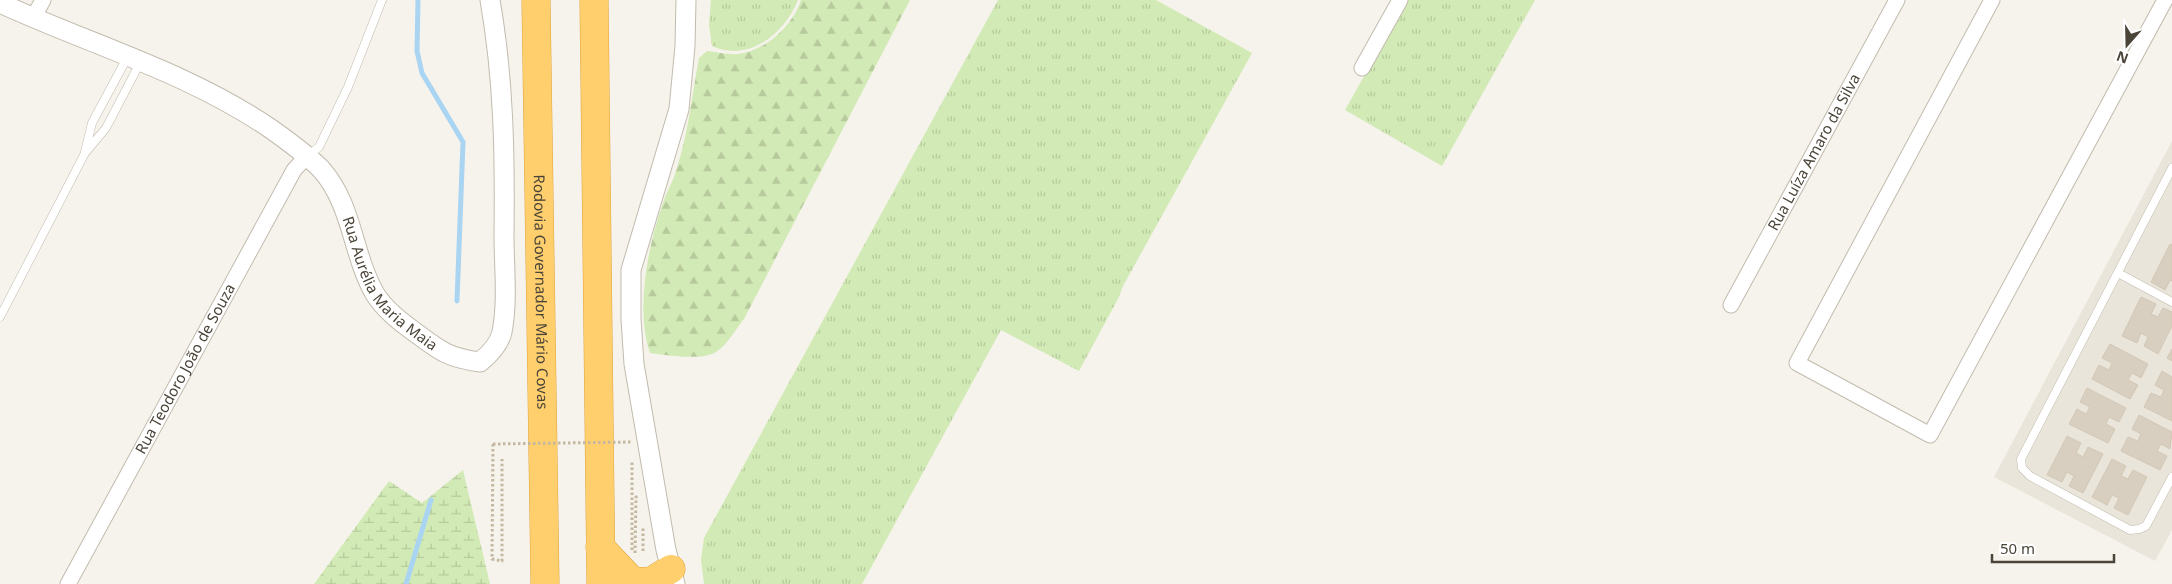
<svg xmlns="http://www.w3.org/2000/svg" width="2172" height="584" font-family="'Noto Sans',sans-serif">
<defs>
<pattern id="grass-tufts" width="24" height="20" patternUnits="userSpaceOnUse" patternTransform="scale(1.25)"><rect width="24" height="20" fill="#d2eab5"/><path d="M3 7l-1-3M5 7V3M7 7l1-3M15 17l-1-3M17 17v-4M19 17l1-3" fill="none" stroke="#b6ca9c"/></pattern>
<pattern id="forest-firs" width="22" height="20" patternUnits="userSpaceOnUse" patternTransform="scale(1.25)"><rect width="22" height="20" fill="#d2eab5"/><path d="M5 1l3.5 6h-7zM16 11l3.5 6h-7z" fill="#b6ca9c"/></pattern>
<pattern id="wetland-marsh" width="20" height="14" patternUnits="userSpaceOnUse" patternTransform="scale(1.25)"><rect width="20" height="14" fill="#d2eab5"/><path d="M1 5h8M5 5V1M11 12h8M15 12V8" fill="none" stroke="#b6ca9c"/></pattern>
</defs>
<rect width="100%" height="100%" fill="#f6f3ec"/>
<path fill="#eae5da" d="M2172,141v389l-17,31 -161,-84z"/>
<path fill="url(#grass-tufts)" d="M711,0h87c-13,33 -49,63 -86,46l-3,-21z
M998,0h158l96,53 -129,233 -4,11 -40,74 -78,-41 -139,254h-158l-3,-24 3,-22z
M1407,0h128l-93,166 -97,-56z"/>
<path fill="url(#forest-firs)" d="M801,0h109l-166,319c-9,11 -19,30 -32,35 -15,6 -46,1 -62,-1 -15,-44 -2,-107 13,-150 3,-11 10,-21 13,-32 12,-36 16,-76 23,-113l8,-7c10,1 22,4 31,3 28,-3 55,-29 63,-54z"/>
<path fill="url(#wetland-marsh)" d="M463,470l27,114h-176l75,-103 33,22z"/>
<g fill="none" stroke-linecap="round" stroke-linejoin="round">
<path stroke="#a9d4f2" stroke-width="5" d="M418,0l-1,51 5,22 41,69 -6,159
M406,584l25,-84"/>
</g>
<path fill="#d8cfc1" stroke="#d3c7b4" d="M2170,244l2,1v36l-2,-1 -5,10 -14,-8z
M2141,297l15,7 -5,10 7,3 5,-9 9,4v14l-14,28 -14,-8 4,-9 -7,-4 -4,10 -15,-7z
M2110,344l38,20 -7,14 -9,-5 -4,7 10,5 -8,14 -38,-20 7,-14 10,5 3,-7 -10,-5z
M2172,349v12l-5,-3z
M2162,371l10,6v44l-28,-14 7,-14 10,4 3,-7 -9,-5z
M2087,388l39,20 -7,14 -10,-5 -3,7 9,5 -7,14 -39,-19 8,-15 9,5 4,-7 -10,-5z
M2139,415l33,17 -2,17 -9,-5 -4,7 10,5 -7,14 -39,-19 7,-14 10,4 3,-7 -9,-5z
M2067,436l14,7 -5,10 7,4 5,-10 15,7 -20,39 -14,-7 5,-10 -7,-4 -5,10 -15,-7z
M2112,459l14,7 -5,10 7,3 5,-9 14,7 -19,38 -14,-7 5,-10 -7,-3 -5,10 -15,-8z"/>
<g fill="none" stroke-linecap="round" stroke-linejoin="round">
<defs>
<path id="service" d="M85,152l7,-29 36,-67
M307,156l12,-9 29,-60 34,-87
M2172,168l-151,291 1,9 8,8 100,54 9,-1 7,-3 26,-49
M2118,273l54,29
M0,317l85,-164 21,-25 35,-67"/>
<g id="minor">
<path d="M1992,0l-195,363 133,72 235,-435"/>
<path d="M33,18l10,-18"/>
<path d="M1362,68l38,-68"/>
<path id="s1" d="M1731,305l166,-305"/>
<path id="s2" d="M68,584l226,-414 13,-14"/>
</g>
<g id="tertiary">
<path id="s3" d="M0,3c91,42 188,69 271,126 17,12 35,25 50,40 32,36 31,85 54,125 10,16 26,28 41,39 24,18 33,25 64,29 10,-8 19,-17 22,-30 6,-31 2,-65 2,-96 1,-80 0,-156 -14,-236"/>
<path d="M675,584l-9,-34 -32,-186 -3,-45v-49l48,-161 6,-63 1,-46"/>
</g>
<g id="motorway">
<path id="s4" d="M536,0l9,584"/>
<path d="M594,0l7,584"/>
<path d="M600,547l35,37"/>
<path d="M630,581l20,1 21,-13"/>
</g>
</defs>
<use href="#service" stroke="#c2bbae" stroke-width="9"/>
<use href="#minor" stroke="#c2bbae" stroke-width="17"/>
<use href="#tertiary" stroke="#c2bbae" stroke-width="21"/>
<use href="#motorway" stroke="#e0a43c" stroke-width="29"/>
<path stroke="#c4b79f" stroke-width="3" stroke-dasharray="2.5 2.5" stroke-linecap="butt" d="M493,444l-1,115 10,2v-102
M632,550v-89
M643,551v-24
M635,553l1,-56h4"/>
<use href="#service" stroke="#fff" stroke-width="8"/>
<use href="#minor" stroke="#fff" stroke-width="15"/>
<use href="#tertiary" stroke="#fff" stroke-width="19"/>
<use href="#motorway" stroke="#ffcf6e" stroke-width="28"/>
<path stroke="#c4b79f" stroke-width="3" stroke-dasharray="2.5 2.5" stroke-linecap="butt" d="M493,444l139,-2"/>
</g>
<g text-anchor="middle" stroke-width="5" stroke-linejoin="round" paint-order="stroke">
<g font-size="15" fill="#4b4439" stroke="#fff">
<text dy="5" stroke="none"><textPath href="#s1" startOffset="174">Rua Luíza Amaro da Silva</textPath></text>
<text dy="5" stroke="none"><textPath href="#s3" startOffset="500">Rua Aurélia Maria Maia</textPath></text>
<text dy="5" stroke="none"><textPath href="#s4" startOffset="292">Rodovia Governador Mário Covas</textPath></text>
<text dy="5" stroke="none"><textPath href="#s2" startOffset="245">Rua Teodoro João de Souza</textPath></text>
</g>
</g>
<g transform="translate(2127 45) rotate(200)" stroke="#ffffff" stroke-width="4" paint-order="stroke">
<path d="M0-4L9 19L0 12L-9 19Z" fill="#4b4439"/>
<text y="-8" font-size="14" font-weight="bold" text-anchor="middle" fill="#4b4439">N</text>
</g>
<path d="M1992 554v8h122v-8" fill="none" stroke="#4b4439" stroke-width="2.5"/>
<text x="2000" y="554" font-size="15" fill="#4b4439" stroke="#ffffff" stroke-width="4" paint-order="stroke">50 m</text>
</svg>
